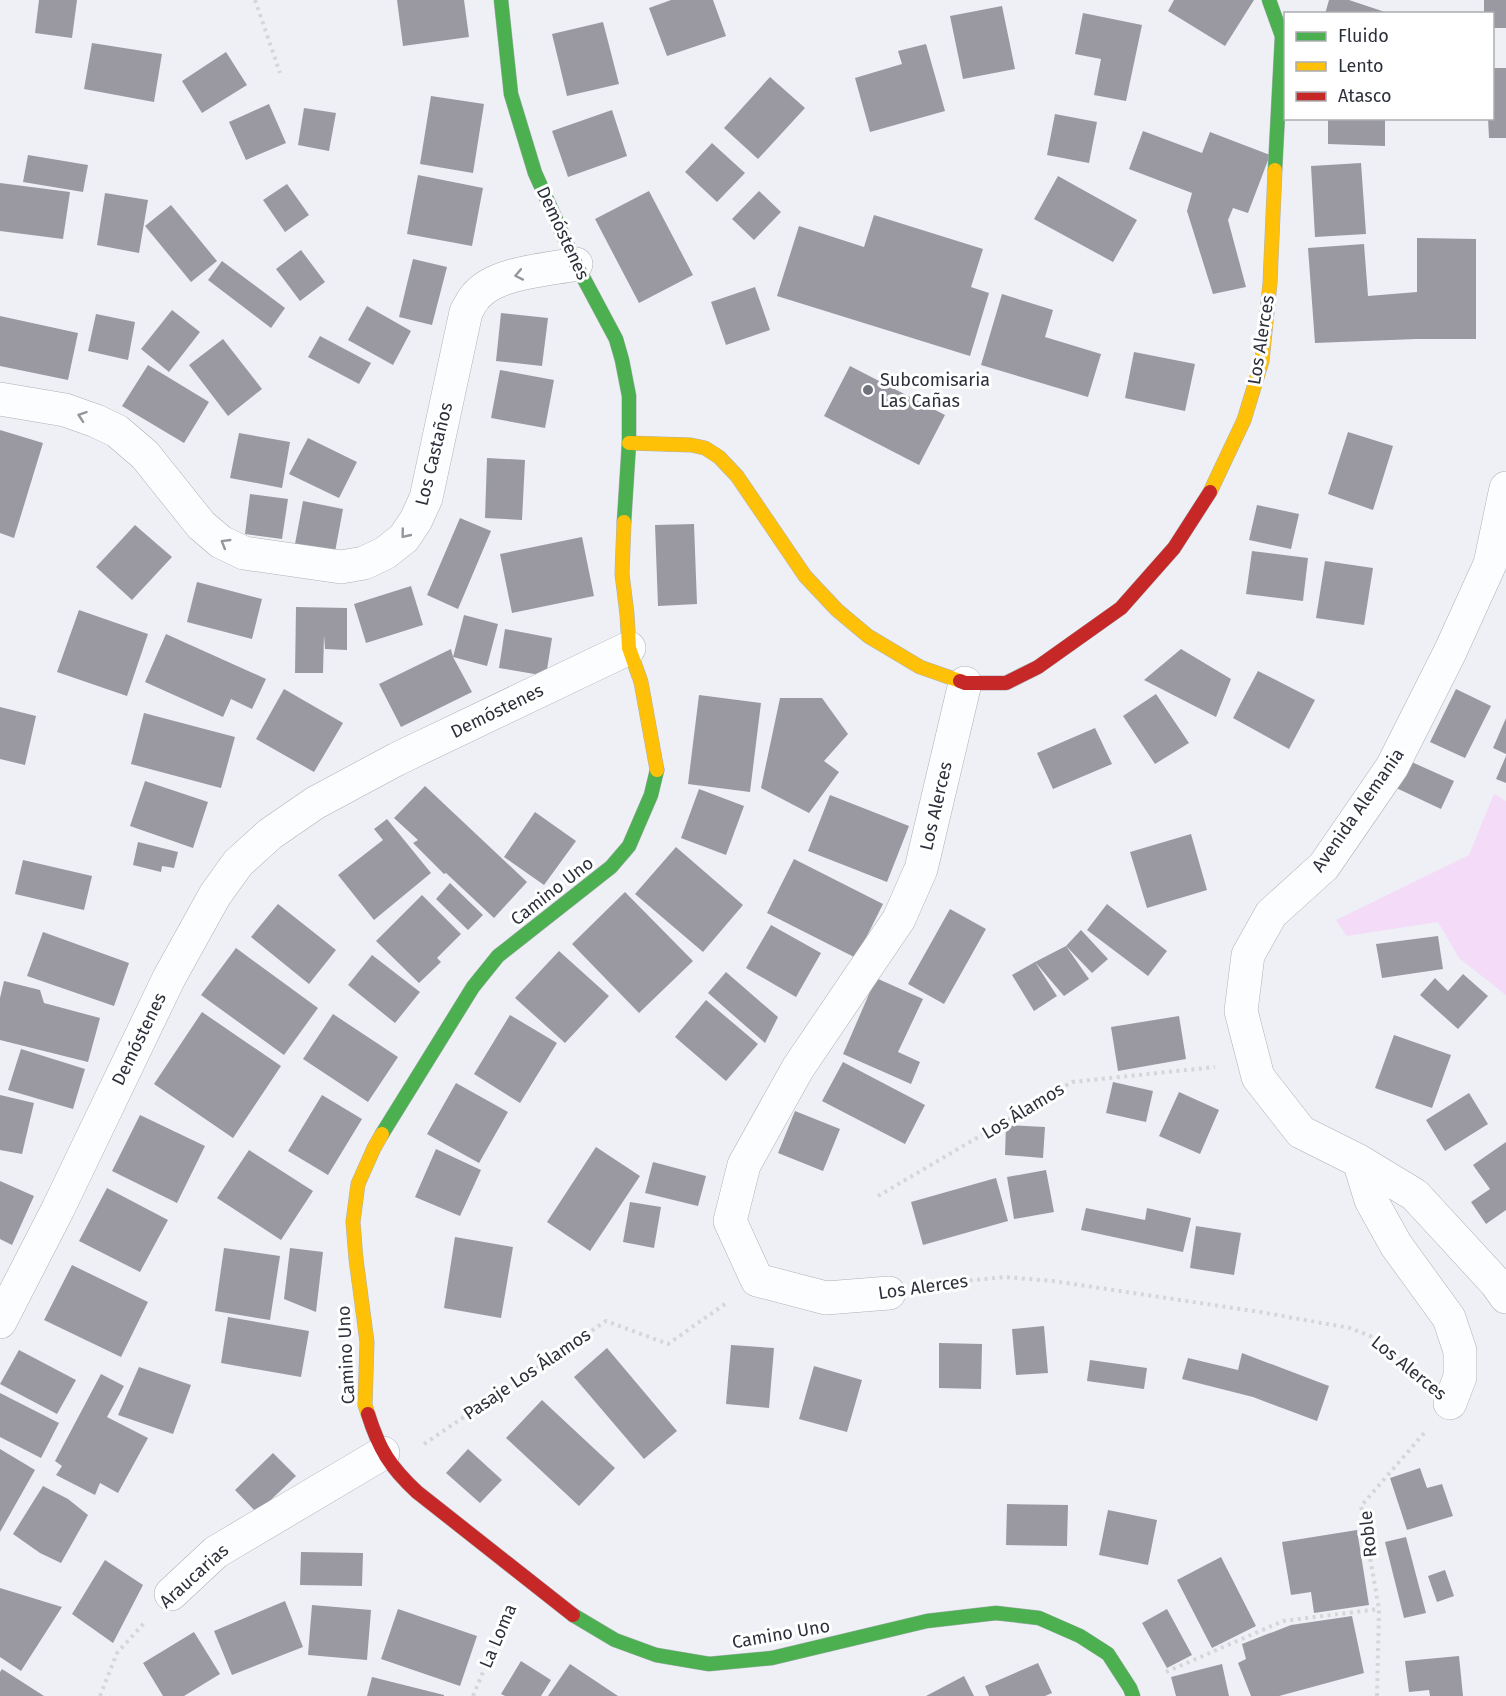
<svg xmlns="http://www.w3.org/2000/svg" width="1506" height="1696" font-family="'Fira Sans',sans-serif">
<rect width="100%" height="100%" fill="#eef0f6"/>
<path fill="#f4dbf7" d="M1494,794l12,7v194l-47,-37 -21,-36 -91,14 -11,-16 133,-65z"/>
<path fill="#9a99a1" d="M39,0h38l-5,38 -37,-5z
M397,0h67l5,37 -66,9z
M671,0h42l13,36 -59,20 -18,-48z
M1174,0h80l-29,46 -57,-35z
M1329,0h20l42,14h-66z
M1484,0h22v28h-14v-14h-8z
M1002,6l13,63 -52,10 -13,-63z
M1083,13l59,12 -16,76 -32,-6 7,-36 -26,-5z
M603,22l16,62 -52,12 -15,-62z
M92,43l70,11 -8,48 -70,-13z
M926,44l19,67 -75,21 -15,-54 47,-14 -4,-13z
M226,52l21,33 -45,28 -20,-32z
M1492,68h14v70h-17l-1,-20h4z
M770,77l35,31 -47,51 -34,-31z
M431,96l53,8 -11,69 -53,-9z
M269,104l17,39 -40,17 -17,-38z
M304,108l32,5 -7,38 -31,-6z
M612,110l15,46 -59,21 -16,-46z
M1055,114l42,8 -8,41 -42,-8z
M1328,118h57v28l-57,-2z
M1143,131l59,22 8,-21 60,23 -22,58 -15,-5 -5,12 18,67 -33,7 -26,-83 5,-18 -63,-24z
M712,143l33,30 -28,29 -32,-30z
M28,155l60,10 -5,27 -60,-10z
M1361,163l5,71 -51,3 -4,-71z
M418,175l65,13 -11,58 -65,-12z
M1058,176l79,44 -24,42 -79,-43z
M0,183l70,9 -7,47 -63,-8z
M287,184l22,31 -24,17 -22,-32z
M649,191l44,84 -54,28 -44,-84z
M759,191l22,21 -27,28 -22,-21z
M105,193l43,7 -9,53 -42,-8z
M171,205l46,56 -26,21 -46,-56z
M874,215l109,34 -12,38 18,6 -19,63 -193,-60 22,-70 65,21z
M1417,238l59,1v100h-60l-101,4 -7,-95 56,-4 4,52 49,-4z
M301,250l24,32 -25,19 -24,-32z
M413,259l34,8 -15,58 -33,-8z
M222,261l63,47 -14,20 -63,-48z
M755,287l15,43 -44,15 -15,-43z
M1002,294l51,16 -8,27 56,17 -13,43 -107,-32z
M367,306l44,25 -18,34 -45,-25z
M172,310l28,22 -31,40 -28,-23z
M501,313l47,5 -6,48 -46,-5z
M96,314l39,8 -7,38 -40,-9z
M0,316l78,17 -10,47 -68,-14z
M320,336l51,27 -12,21 -51,-27z
M223,339l39,50 -34,27 -39,-51z
M1134,352l61,12 -10,47 -60,-13z
M148,365l61,37 -25,41 -62,-37z
M850,366l95,49 -26,50 -95,-49z
M500,370l54,10 -9,48 -54,-10z
M0,430l43,13 -29,95 -14,-5z
M1348,432l45,14 -20,64 -45,-16z
M239,433l51,9 -8,46 -52,-10z
M308,438l49,24 -18,36 -50,-24z
M487,458l38,2 -3,60 -37,-2z
M250,494l38,5 -6,40 -37,-5z
M303,501l40,8 -8,43 -40,-8z
M1257,505l42,9 -8,35 -42,-9z
M460,518l31,13 -33,78 -31,-14z
M694,524l3,80 -39,2 -3,-81z
M135,525l37,32 -40,43 -36,-33z
M582,537l12,59 -82,17 -12,-59z
M1252,551l56,7 -5,43 -57,-7z
M1325,561l48,7 -9,57 -48,-7z
M197,582l65,17 -10,40 -65,-17z
M411,586l12,39 -57,18 -12,-39z
M296,607l51,1v42l-22,-1 -1,-14 -1,38h-28z
M79,610l69,24 -21,62 -70,-24z
M464,615l34,9 -11,42 -34,-9 19,35 -71,35 -22,-43 72,-35 2,8z
M505,629l47,9 -6,38 -47,-8z
M166,634l100,45 -14,30 -21,-10 -8,18 -78,-35z
M1181,649l50,30 -15,38 -72,-37z
M1258,671l57,29 -26,49 -56,-31z
M284,689l59,34 -29,49 -58,-33z
M1456,689l35,17 -26,52 -35,-16z
M1156,694l33,49 -34,21 -32,-48z
M699,695l62,8 -11,89 -62,-8z
M780,698h42l26,36 -24,27 15,11 -30,41 -48,-25z
M0,707l36,9 -11,49 -25,-6z
M144,713l91,24 -14,51 -90,-24z
M1506,718v36l-13,-6z
M1095,728l17,36 -59,25 -16,-36z
M1506,756v27l-10,-4z
M1405,759l49,22 -13,28 -49,-23z
M145,781l63,21 -15,46 -63,-22z
M425,786l102,96 -33,36 -48,-45 -2,1 -31,-31 5,-3 -24,-22z
M699,789l45,17 -18,49 -45,-17z
M830,795l79,31 -22,56 -79,-31z
M535,812l41,29 -32,44 -40,-28z
M387,819l44,54 -57,47 -36,-45 45,-35 -9,-11z
M1191,834l16,56 -60,18 -17,-56z
M138,842l40,10 -4,16 -12,-2 -1,6 -28,-7z
M676,847l67,58 -40,47 -68,-58z
M794,859l89,45 -27,54 -89,-45z
M23,860l69,16 -8,34 -69,-16z
M450,883l33,32 -15,15 -32,-31z
M625,892l68,69 -54,52 -67,-69z
M422,895l39,39 -24,24 4,4 -22,21 -43,-42z
M278,904l58,46 -27,34 -58,-47z
M1107,904l60,47 -19,25 -61,-46z
M950,909l36,20 -42,75 -36,-20z
M771,925l50,28 -25,44 -50,-29z
M1081,930l27,29 -16,14 -26,-27 23,33 -25,17 -29,-34 31,-16z
M43,932l86,31 -15,43 -87,-30z
M1438,936l5,33 -61,9 -6,-34z
M236,948l82,60 -34,47 -83,-60z
M559,951l50,45 -44,47 -50,-45z
M372,955l48,37 -25,31 -47,-38z
M1035,962l22,34 -23,15 -22,-36z
M726,972l52,45 -13,26 -57,-50z
M1463,974l25,22 -30,33 -38,-34 15,-17 13,13z
M876,978l47,21 -25,53 22,10 -9,22 -68,-30z
M4,981l36,9 4,13 56,15 -12,44 -88,-22v-42z
M706,1000l52,44 -32,37 -51,-44z
M202,1012l79,54 -48,72 -79,-54z
M333,1014l65,43 -30,45 -65,-43z
M510,1015l47,28 -37,60 -46,-29z
M1179,1016l7,43 -68,12 -7,-44z
M1394,1035l57,20 -19,53 -57,-20z
M21,1049l64,20 -12,40 -65,-19z
M843,1062l82,43 -20,39 -83,-43z
M1113,1082l40,9 -7,31 -40,-9z
M456,1083l52,29 -29,51 -52,-29z
M1179,1092l40,18 -19,44 -41,-18z
M1469,1093l19,31 -43,27 -19,-31z
M0,1095l34,8 -12,51 -22,-4z
M322,1095l40,24 -34,56 -40,-24z
M795,1111l45,18 -17,42 -45,-18z
M140,1115l65,31 -28,57 -65,-32z
M1006,1125l39,2 -2,31 -38,-3z
M1506,1142v68l-20,14 -15,-22 19,-13 -17,-24z
M596,1147l44,29 -50,75 -43,-29z
M436,1149l45,21 -21,46 -45,-19z
M249,1150l64,41 -32,49 -64,-42z
M653,1162l53,14 -8,30 -53,-13z
M1046,1170l8,42 -40,7 -7,-42z
M996,1178l12,43 -85,24 -12,-43z
M0,1181l34,15 -22,49 -12,-6z
M107,1188l61,32 -28,52 -61,-31z
M630,1202l31,5 -7,41 -31,-6z
M1086,1208l59,12 2,-12 44,10 -8,34 -102,-22z
M1196,1226l45,7 -7,42 -44,-7z
M455,1237l58,10 -12,71 -57,-10z
M224,1248l56,8 -10,64 -55,-9z
M290,1248l33,4 -7,60 -32,-13z
M72,1265l76,37 -27,55 -77,-37z
M228,1317l81,14 -8,46 -80,-14z
M1044,1326l4,47 -32,2 -4,-46z
M939,1343l43,1 -1,45 -42,-1z
M731,1345l43,3 -5,60 -43,-4z
M607,1348l70,83 -33,28 -70,-82z
M19,1350l57,30 -19,34 -57,-30z
M1242,1353l87,33 -12,35 -64,-24 -71,-18 6,-21 50,12z
M1090,1360l57,8 -3,21 -57,-8z
M814,1366l48,14 -15,52 -48,-13z
M139,1367l52,18 -18,49 -55,-19z
M101,1374l23,12 -17,31 41,21 -30,55 -18,-10 -5,12 -39,-20 6,-9 -7,-5z
M0,1393l59,30 -18,35 -41,-21z
M542,1400l73,68 -36,38 -73,-68z
M0,1449l35,21 -35,62z
M468,1449l34,31 -22,23 -34,-30z
M273,1453l23,23 -39,37 -22,-23z
M1420,1468l7,20 15,-4 11,32 -46,14 -17,-52z
M43,1486l25,13 20,16 -27,48 -21,-10 -27,-19z
M1007,1504l61,1 -1,41 -61,-1z
M1108,1510l49,10 -9,45 -49,-10z
M1357,1530l12,75 -55,8 -3,-21 -20,3 -9,-53z
M1406,1537l20,76 -22,5 -19,-76z
M301,1552l62,1 -1,33 -62,-1z
M1221,1557l35,69 -44,22 -35,-68z
M105,1560l38,25 -30,58 -41,-29z
M1445,1570l9,26 -17,6 -9,-26z
M0,1588l62,19 -41,64 -21,-14z
M285,1601l18,46 -71,28 -18,-44z
M312,1605l59,5 -4,50 -59,-5z
M398,1609l79,27 -17,50 -79,-27z
M1167,1609l25,46 -25,13 -25,-45z
M1352,1616l12,57 -85,23h-28l-13,-33 8,-4 -4,-15 49,-19z
M194,1632l26,42 -36,22h-21l-20,-33z
M1459,1656l4,40h-33l-1,-6 -20,2 -4,-31z
M521,1661l30,19 -10,16h-36l-4,-2z
M1038,1663l14,30 -7,3h-56l-4,-10z
M570,1664l48,32h-70z
M1222,1664l7,32h-53l-5,-19z
M2,1669l42,27h-44v-24z
M964,1676l10,20h-48z
M372,1677l72,18v1h-77z"/>
<g fill="none" stroke-linecap="round" stroke-linejoin="round">
<defs>
<path id="street" d="M0,399l65,11 31,11 21,10 28,24 56,70 20,17 23,11 97,14 23,-4 21,-10 19,-15 12,-18 10,-22 40,-186c3,-5 6,-12 10,-16 20,-24 71,-26 100,-32
M1506,488l-16,76 -40,88 -58,115 -68,99 -53,48 -23,41 -7,56 17,66 43,55 58,29 56,34 81,88 10,14
M1359,1161l12,39 25,45 53,73 11,33v26l-10,26
M889,1293l-63,5 -69,-18 -27,-59 14,-56 54,-97 101,-149 22,-50 44,-186
M0,1322l58,-113 111,-231 46,-83 23,-32 32,-29 45,-31 82,-44 232,-111
M171,1594l45,-42 167,-99"/>
<path id="fast" d="M501,0l10,94 24,79 41,91 40,75 6,21 7,36v47l-5,79
M1269,0l13,36 -7,134
M382,1134l91,-147 25,-31 113,-89 18,-21 22,-51 6,-25
M573,1615l42,25 41,15 53,9 63,-6 155,-37 69,-8 43,5 41,18 28,18 22,34 3,8"/>
<path id="slow" d="M629,443l62,2 14,3 14,9 18,19 68,100 32,34 31,26 52,31 40,14
M1210,492l34,-72 18,-59 8,-78 5,-113
M624,522l-2,52 5,40 2,34 12,34 16,88
M368,1414l-3,-9 2,-63 -11,-83 -3,-37 5,-38 16,-36 8,-14"/>
<path id="jam" d="M960,681l5,2h41l32,-16 83,-59 53,-60 36,-56
M368,1414c11,35 22,53 49,78l156,123"/>
</defs>
<use href="#street" stroke="#adb0b7" stroke-width="34"/>
<use href="#fast" stroke="#adb0b7" stroke-width="15"/>
<use href="#slow" stroke="#adb0b7" stroke-width="15"/>
<use href="#jam" stroke="#adb0b7" stroke-width="15"/>
<path stroke="#d4d6d8" stroke-width="4" stroke-dasharray="3 4.5" stroke-linecap="butt" d="M255,0l25,73
M878,1196l194,-114 143,-15
M925,1286l18,-3 62,-6 48,4 207,31 90,16 25,10 44,38
M424,1444l182,-123 62,23 57,-40
M1166,1672l117,-51 96,-12
M100,1696l17,-43 29,-32
M473,1696l34,-82
M1377,1696l2,-87 -18,-103 64,-74"/>
<use href="#street" stroke="#fcfdfe" stroke-width="33"/>
<use href="#fast" stroke="#4caf50" stroke-width="14"/>
<use href="#slow" stroke="#ffc107" stroke-width="14"/>
<use href="#jam" stroke="#c62828" stroke-width="14"/>
</g>
<defs><path id="oneway-chevron" d="M-2-3.5L2.5 0L-2 3.5" fill="none" stroke-width="1.6" stroke-linecap="round" stroke-linejoin="round" transform="scale(1.5)"/></defs>
<g stroke="#94969c">
<use href="#oneway-chevron" transform="translate(519 275) rotate(169)"/>
<use href="#oneway-chevron" transform="translate(82 416) rotate(-161)"/>
<use href="#oneway-chevron" transform="translate(405 534) rotate(129)"/>
<use href="#oneway-chevron" transform="translate(225 543) rotate(-149)"/>
</g>
<circle fill="#70737c" stroke="#fff" stroke-width="2" cx="868" cy="390" r="6"/>
<g text-anchor="middle" stroke-width="6" stroke-linejoin="round" paint-order="stroke">
<g font-size="18" fill="#2c303b" stroke="#fff">
<text transform="translate(563 233) rotate(65)" y="6">Demóstenes</text>
<text transform="translate(1261 340) rotate(-81)" y="6">Los Alerces</text>
<text transform="translate(434 454) rotate(-76)" y="6">Los Castaños</text>
<text transform="translate(497 711) rotate(-26)" y="6">Demóstenes</text>
<text transform="translate(936 806) rotate(-77)" y="6">Los Alerces</text>
<text transform="translate(1358 810) rotate(-55)" y="6">Avenida Alemania</text>
<text transform="translate(552 891) rotate(-38)" y="6">Camino Uno</text>
<text transform="translate(139 1039) rotate(-64)" y="6">Demóstenes</text>
<text transform="translate(1023 1111) rotate(-31)" y="6">Los Álamos</text>
<text transform="translate(923 1287) rotate(-8)" y="6">Los Alerces</text>
<text transform="translate(346 1355) rotate(-93)" y="6">Camino Uno</text>
<text transform="translate(1409 1368) rotate(39)" y="6">Los Alerces</text>
<text transform="translate(527 1374) rotate(-34)" y="6">Pasaje Los Álamos</text>
<text transform="translate(1368 1534) rotate(-96)" y="6">Roble</text>
<text transform="translate(194 1576) rotate(-42)" y="6">Araucarias</text>
<text transform="translate(781 1634) rotate(-10)" y="6">Camino Uno</text>
<text transform="translate(498 1636) rotate(-67)" y="6">La Loma</text>
</g>
<g font-size="18" fill="#2c303b" stroke="#fff" text-anchor="start">
<text x="880" y="386">Subcomisaria<tspan x="880" dy="21">Las Cañas</tspan></text>
</g>
</g>
<rect x="1284" y="12" width="210" height="108" fill="#ffffff" stroke="#abacb1" stroke-width="1.5"/>
<rect x="1296" y="32" width="30" height="9" fill="#4caf50" stroke="#abacb1" stroke-width="1.5"/>
<text x="1338" y="42" font-size="18" fill="#2c303b">Fluido</text>
<rect x="1296" y="62" width="30" height="9" fill="#ffc107" stroke="#abacb1" stroke-width="1.5"/>
<text x="1338" y="72" font-size="18" fill="#2c303b">Lento</text>
<rect x="1296" y="92" width="30" height="9" fill="#c62828" stroke="#abacb1" stroke-width="1.5"/>
<text x="1338" y="102" font-size="18" fill="#2c303b">Atasco</text>
</svg>
